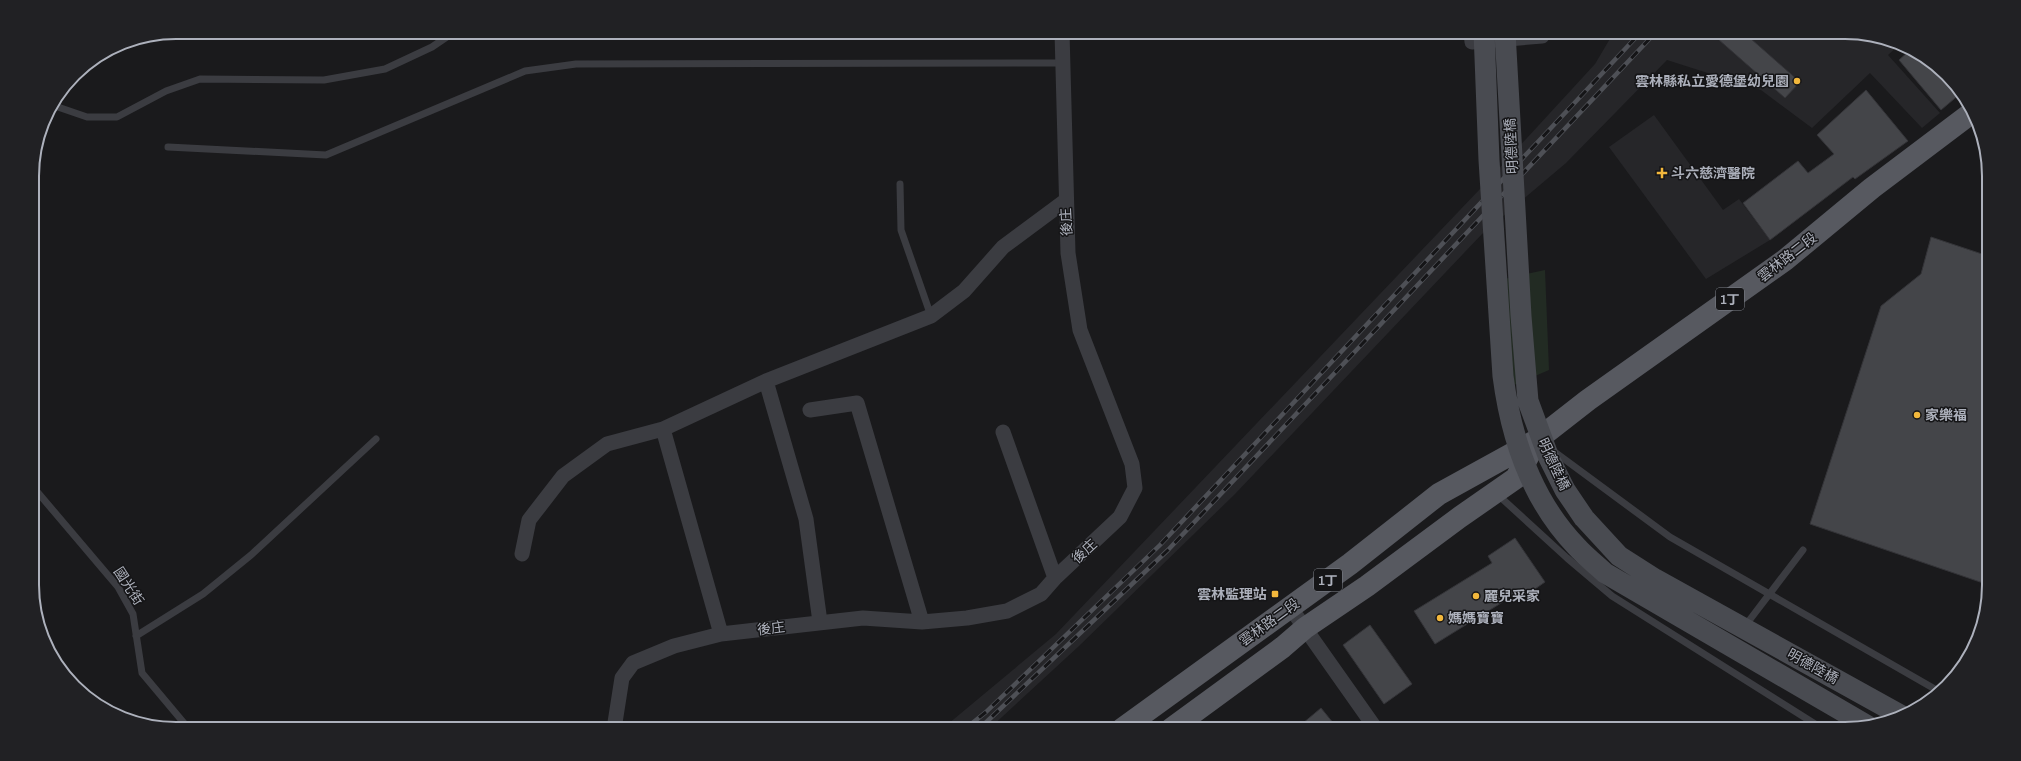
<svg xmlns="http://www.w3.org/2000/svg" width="2021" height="761" font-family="'Archivo Narrow','Noto Sans TC',sans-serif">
<rect width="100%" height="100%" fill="#1a1a1c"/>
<path fill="#262629" d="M1614,32h231l46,8 8,5 -11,10 52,58 -18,15 -52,-55 -58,55 -51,-38 -94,-30 -101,103 -84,71 -247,260 -156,152 -90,83h-47l114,-95 424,-445 115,-125z
M1654,115l69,95 16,-11 31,41 -64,39 -97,-132z"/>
<path fill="#222b23" d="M1545,270l4,100 -49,21 -10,-109z"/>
<path fill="#444549" stroke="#343438" d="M1710,32h45l-5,6 50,44 -15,16z
M1909,51l45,30 7,12 -20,17 -42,-50z
M1866,90l42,51 -53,38 -2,-2 -83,63 -27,-37 55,-42 10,12 26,-19 -17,-19z
M1931,237l57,19 1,329 -179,-61 71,-218 40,-32z
M1515,538l30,44 -27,19 -4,-6 -79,49 -21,-33 78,-48 -4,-7z
M1370,625l42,59 -28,20 -41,-59z
M1321,708l17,21h-42z"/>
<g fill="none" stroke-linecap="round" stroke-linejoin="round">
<path stroke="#3b3c41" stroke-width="7" d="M52,105l35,12h30l49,-26 34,-12 124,1 61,-11 47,-22 22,-15
M168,147l158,8 199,-84 51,-7 486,-1
M900,184l1,46 30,86
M1552,450l118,87 270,155
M34,488l84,99 15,27 9,59 47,56
M1497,494l70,64 45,38 211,133
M1745,626l58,-76
M136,636l67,-42 48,-39 125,-116"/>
<path stroke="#3b3c41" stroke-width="15" d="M1471,32l1,10 70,-6 1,-4
M766,381l40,138 14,103
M810,410l47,-7 65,219
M663,429l58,205
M1003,432l52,146
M522,554l7,-34 34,-44 44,-32 56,-15 103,-48 165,-65 33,-25 39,-44 62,-46
M1290,607l86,122
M614,729l8,-51 11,-15 41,-17 47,-12 142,-16 59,4 45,-4 40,-7 34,-17 14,-16 65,-61 15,-29 -3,-24 -52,-134 -12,-77 -6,-221"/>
<path stroke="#575960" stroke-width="22" d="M1122,729l228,-165 89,-70 98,-54
M1171,729l112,-82 22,-19 62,-42 93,-69 56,-39 22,-39 50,-39 197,-140 87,-72 102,-77"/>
<defs>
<path id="rail" d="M965,729l21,-17 174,-167 481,-513
M979,729l189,-179 488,-518"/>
</defs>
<use href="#rail" stroke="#4e5056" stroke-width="4.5"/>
<use href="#rail" stroke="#151517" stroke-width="3" stroke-dasharray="9" stroke-linecap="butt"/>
<path stroke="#494b51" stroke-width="21" d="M1484,32l5,128 14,216c8,62 29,124 73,170 9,10 19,18 29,27l263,153
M1505,32l16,284 7,85 21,57 16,32 19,28 35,38 36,23 247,137"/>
</g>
<g fill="#f2b73c" stroke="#151517" stroke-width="1.5">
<circle cx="1797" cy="81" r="4"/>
<path d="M1660 167h4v4h4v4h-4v4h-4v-4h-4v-4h4z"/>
<circle cx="1917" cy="415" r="4"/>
<rect x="1271" y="590" width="8" height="8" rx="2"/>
<circle cx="1476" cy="596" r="4"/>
<circle cx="1440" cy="618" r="4"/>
</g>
<g text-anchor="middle" stroke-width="3" stroke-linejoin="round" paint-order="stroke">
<g fill="#151517" stroke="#7f828a" stroke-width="1">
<rect x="1716" y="288" width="28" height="22" rx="3"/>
<rect x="1314" y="569" width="28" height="22" rx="3"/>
</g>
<g font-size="13" font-weight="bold" fill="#adb1bc">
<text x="1730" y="304">1丁</text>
<text x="1328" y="585">1丁</text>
</g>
<g font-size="14" font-weight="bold" fill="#adb1bc" stroke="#151517" text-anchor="start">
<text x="1789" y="86" text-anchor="end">雲林縣私立愛德堡幼兒園</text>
<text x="1671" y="178">斗六慈濟醫院</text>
<text x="1925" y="420">家樂福</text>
<text x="1267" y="599" text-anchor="end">雲林監理站</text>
<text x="1484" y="601">麗兒采家</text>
<text x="1448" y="623">媽媽寶寶</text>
</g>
<g font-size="14" fill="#adb1bc" stroke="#151517">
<text transform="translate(1511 146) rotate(-93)" y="5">明德陸橋</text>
<text transform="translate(1066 222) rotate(-93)" y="5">後庄</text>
<text transform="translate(1787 257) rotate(-38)" y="5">雲林路二段</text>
<text transform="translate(1554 464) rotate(65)" y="5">明德陸橋</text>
<text transform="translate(1084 551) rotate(-43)" y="5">後庄</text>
<text transform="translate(129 586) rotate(57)" y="5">國光街</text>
<text transform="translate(1269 622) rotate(-36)" y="5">雲林路二段</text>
<text transform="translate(771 628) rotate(-7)" y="5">後庄</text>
<text transform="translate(1813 666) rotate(29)" y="5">明德陸橋</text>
</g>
</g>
<path d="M0 0H2021V761H0ZM176 39H1845A137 137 0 0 1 1982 176V585A137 137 0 0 1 1845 722H176A137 137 0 0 1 39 585V176A137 137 0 0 1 176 39Z" fill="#212124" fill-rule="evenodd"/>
<path fill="none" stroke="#adb1bc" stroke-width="2" d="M176 39H1845A137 137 0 0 1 1982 176V585A137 137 0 0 1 1845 722H176A137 137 0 0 1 39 585V176A137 137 0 0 1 176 39Z"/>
</svg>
